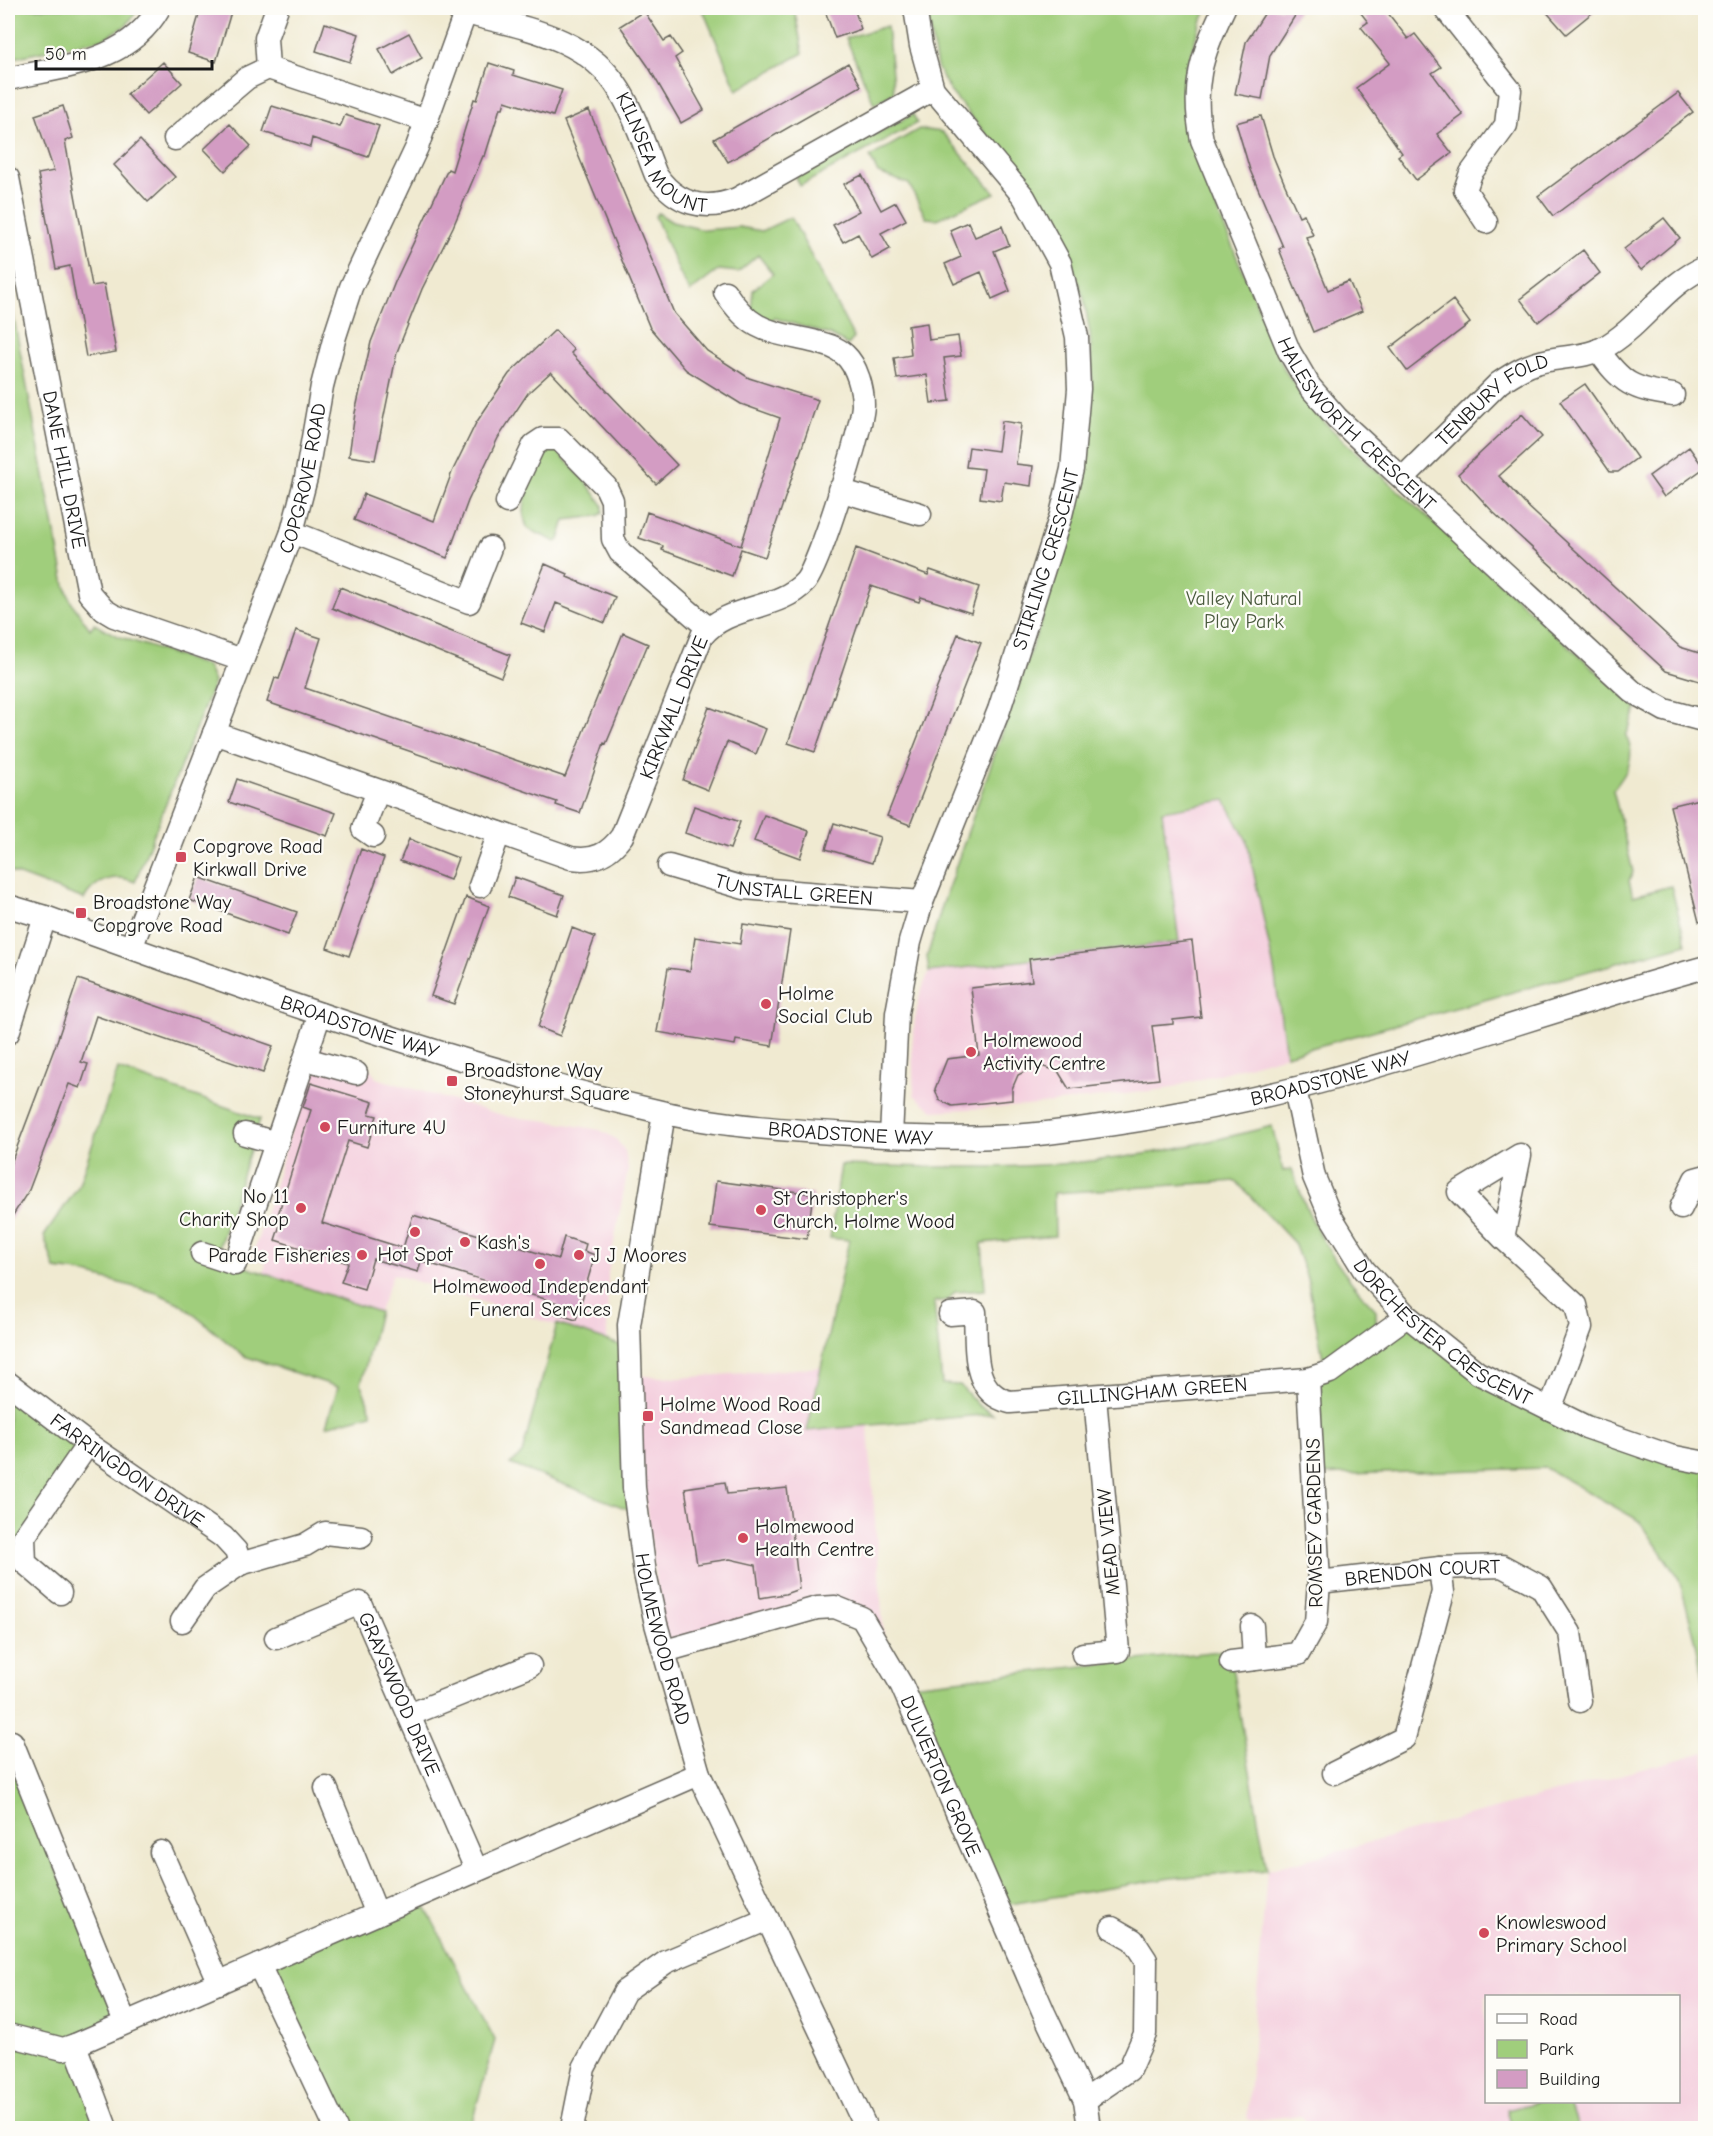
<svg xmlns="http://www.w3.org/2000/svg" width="1713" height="2136" font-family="'Comic Neue',sans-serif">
<rect width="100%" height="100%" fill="#fdfcf7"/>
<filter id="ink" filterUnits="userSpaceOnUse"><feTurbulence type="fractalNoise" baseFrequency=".0167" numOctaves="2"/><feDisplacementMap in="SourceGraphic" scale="12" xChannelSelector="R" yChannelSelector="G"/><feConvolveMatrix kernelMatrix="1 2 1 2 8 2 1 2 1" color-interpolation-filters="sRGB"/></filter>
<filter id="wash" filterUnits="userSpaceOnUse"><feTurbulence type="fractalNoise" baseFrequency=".008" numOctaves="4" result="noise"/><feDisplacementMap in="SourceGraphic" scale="24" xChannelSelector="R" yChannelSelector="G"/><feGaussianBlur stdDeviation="1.35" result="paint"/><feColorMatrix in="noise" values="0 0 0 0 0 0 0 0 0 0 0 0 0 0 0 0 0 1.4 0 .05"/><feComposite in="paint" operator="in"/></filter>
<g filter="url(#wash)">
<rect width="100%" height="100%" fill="#f0ead1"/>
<path fill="#f4cfde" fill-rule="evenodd" d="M1226,800l21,40 27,129 12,86 -120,34 -138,17 -95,5 -19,-16 -2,-48 3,-28 5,-25 9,-22 100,-13 133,-149z
M317,1047l39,13 14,8 6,10 133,39 33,3 58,10 16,9 9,12 3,18 -20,104 -1,68 -214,-67 -14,38 -115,-39 2,-10 -14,-5z
M821,1367l-13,63 60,-4 17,229 -50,-48 -170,44 -36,-276 50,3z
M1705,1752v376h-398l-5,-13 -55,6 20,-251zM1486,1996h192v106h-192z"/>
<path fill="#a0ce7c" stroke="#5e754c" stroke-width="1.5" d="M8,8h131l-12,17 -24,14 -95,20z
M702,8h92l9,45 -66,37z
M926,8h281c-24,53 -26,102 -9,157l87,206 29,41 31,30 292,266 -11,28c11,22 1,37 -13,54l20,82 -4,9 4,15 38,-10 15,58 -400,111 -12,-86 -27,-128 -22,-41 -63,11 17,131 -250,30 -2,-15 16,-54 104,-299 30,-117 14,-74 1,-42 -2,-37 -6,-35 -14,-41 -19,-39 -17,-27 -84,-101 -13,-24z
M887,26l7,67 -20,11 -28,-66z
M913,114l4,9 -117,63 -4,-9z
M919,129l23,3 53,61 -58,26 -11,-1 -17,-34 -31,-11 -8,-16z
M658,213l14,9 32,8 35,-3 23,4 29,-14 63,121 -6,7 -18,-10 -55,-17 -5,3 -19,-11 2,-20 20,-16 -15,-19 -20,17 -19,-2 -29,22 -10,-18 -25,-58z
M8,288l57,297 6,17 19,27 4,-5 24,12 89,30 7,16 -79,200c-21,-9 -40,-2 -51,17l-76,-28z
M555,449l31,33 17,23v8l-5,3 -33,4 -6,20 -3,2 -28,-13c-11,-21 4,-56 14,-76z
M118,1069l142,50 -44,138 163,55 -18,72 11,30 -46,12 12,-39 -94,-31 -63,-52 -24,-11 -78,-21 -24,-3 -11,-33 34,-49z
M1272,1126l11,45 9,-2c17,55 44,100 84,141v14c-15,15 -32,27 -53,34l-16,-80 -13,-35 -58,-62 -182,12 1,43 -73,7 3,47 -30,2 -7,8 -14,2 8,82 18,1 19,21 14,8 -186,17 42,-191 -19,-2 11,-73c105,3 211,6 315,-13 39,-7 77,-16 116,-26z
M1407,1316l71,57 227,90v231l-9,-52 -17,-63 -39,-58 -94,-53 -231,7 -7,-96z
M557,1324l72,24 9,165 -128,-49 12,-10z
M8,1392l80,52 -63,93v26l-17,-13z
M1229,1650l38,220 -96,8 -173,28 -96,-220z
M8,1763l117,259 -50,23 42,83h-109z
M419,1895l76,145 -24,85 -2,3h-133l-77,-163z
M1538,2102h32l8,26h-66l-5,-18z"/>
<g id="blocks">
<path fill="#d39cc3" d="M201,8h15l15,4 -15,50 -28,-9z
M824,8h30l7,21 -26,9z
M1268,8h32l-30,47 -8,44 -27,-5 11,-52z
M1357,8h27l24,31 7,-5 26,33 -9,6 31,42 -26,19 15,19 -36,27 -18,-24 4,-3 -46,-65 34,-25 -29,-36 7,-5z
M1543,8h55l-32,26z
M644,11l20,30 7,-4 11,16 -7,5 29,52 -23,13 -33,-57 -28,-40z
M325,23l34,11 -9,28 -34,-11z
M409,33l13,25 -29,17 -14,-26z
M163,62l19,21 -36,32 -19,-21z
M489,63l25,8 -1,4 49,15 -9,26 -48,-15 -2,7h-3l-15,48h-2l-30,71 -31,62 -25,63 -22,108 -26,-4 6,-43 16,-71 24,-60 53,-113 4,2 22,-72 3,1z
M848,63l13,23 -133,76 -14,-23z
M1678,93l15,19 -140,104 -15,-20z
M63,106l10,32 -8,3 27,145 12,-2 12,68 -30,5 -16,-91 -14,3 -18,-95 16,-3 -19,-56z
M272,106l68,21 5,-12 34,11 -11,31 -56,-19 -2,9 -47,-15z
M589,110l85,203 33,38 42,27 69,22 -53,157 -24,-8 -9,27 -70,-26 1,-4 -24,-8 8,-26 94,34 39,-128 -39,-14 -55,-34 -36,-42 -86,-207z
M1261,116l12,40 12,29 14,31 5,-2 9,21 -7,2 22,53 21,-9 13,30 -49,21 -34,-83 4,-2 -33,-77 -14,-47z
M230,124l21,22 -26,25 -21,-22z
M140,140l35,37 -27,25 -34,-37z
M862,175l19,35 15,-8 10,18 -25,13 9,16 -18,10 -14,-25 -15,8 -10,-17 26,-14 -15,-27z
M1664,218l16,20 -39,32 -17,-21z
M968,222l7,15 27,-11 7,19 -15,6 16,40 -18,8 -11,-27 -27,12 -9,-20 16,-7 -11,-27z
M1583,250l17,23 -62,49 -18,-23z
M1453,300l17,23 -63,48 -17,-23z
M927,323l2,17 29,-4 3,20 -17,2 6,43 -19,2 -4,-28 -30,4 -3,-21 17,-3 -3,-29z
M555,330l19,20 -3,3 106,112 -21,19 -105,-112 -23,21 -30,45 -30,63 -21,57 -93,-38 10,-26 70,27 18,-49 24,-49 33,-49z
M1585,384l52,74 -19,14h-8l-50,-71z
M1522,414l20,23 -43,39 25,27 156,144 26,8v28l-40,-12 -172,-158 -36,-39z
M1002,421l19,3 -5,40 17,2 -2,20 -27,-4 -3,19 -21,-3 4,-29 -18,-2 3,-20 29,4z
M1689,447l15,21 -40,29 -15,-21z
M856,548l72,27 2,-5 49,17 -8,26 -50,-16 -2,5 -48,-16 -56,166 -27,-9z
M545,564l23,10 -1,3 48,20 -10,26 -49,-20 -11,29 -24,-9z
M340,587l170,68 -9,22 -169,-69z
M296,630l25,8 -16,50 260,89 58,-144 25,11 -42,100 -2,-1 -24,70 -24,-8 1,-3 -290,-100 8,-24 4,1z
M958,634l23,9 -71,182 -23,-9z
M709,707l57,22 -10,25 -29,-12 -19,48 -25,-10z
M237,779l99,34 -9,23 -98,-34z
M1699,799l7,28v94l-7,1 -29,-116z
M694,806l46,16 -10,27 -45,-16z
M764,815l45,16 -9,27 -46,-17z
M834,823l46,14 -8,26 -46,-14z
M409,839l49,19 -8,22 -50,-19z
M361,849l23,9 -35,98 -22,-8z
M198,877l99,35 -9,23 -99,-35z
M515,877l49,18 -7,20 -49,-18z
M466,897l23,9 -35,98 -23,-8z
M743,924l47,7 -18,115 -36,-6 -1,5 -78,-13 11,-64 22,3 5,-34 45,7z
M572,928l23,9 -35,99 -22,-9z
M1192,941l9,76 -28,3v4l-21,2 7,53 -90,10 -11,-18 -21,-6 -19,10 -6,14v11l-60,6 -13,-6 -4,-11 12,-30 32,-4 -8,-67 61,-7 -3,-22z
M78,979l195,67 -10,27 -167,-57 -15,46 7,2 -8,24 -11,-4 -40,106 -21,33v-52l48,-127z
M311,1083l62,19 -4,12 8,2 -10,31 -19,-6 -26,82 81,25 10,-33 145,44 6,-22 22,7 -2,7 11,4 -19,65 -22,-7 4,-10 -137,-42 -3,11 -45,-13 -9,30 -23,-7 7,-19 -73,-23 6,-18 -5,-1 35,-111 -8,-3z
M716,1181l97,13 -6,45 -97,-12z
M725,1482l2,12 60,-6 12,101 -14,5 -25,4 -4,-33 -26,-6 -33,5 -12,-76z"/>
</g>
</g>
<g filter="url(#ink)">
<use href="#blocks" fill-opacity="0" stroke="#66645b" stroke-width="1.5"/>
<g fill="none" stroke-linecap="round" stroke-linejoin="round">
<defs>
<g id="minor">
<path id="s1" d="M1224,8c-23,47 -33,79 -22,132l87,211 21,36 27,31 296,274 32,18 41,11"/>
<path d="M1445,8l65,82 -4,35 -35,48 -6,17 21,32"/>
<path id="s2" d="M466,13c57,15 121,23 154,78 16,26 25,57 36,84 20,29 48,37 81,24l196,-110"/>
<path d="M268,68l-2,-30 11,-30"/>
<path d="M8,79c56,-13 120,-16 151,-71"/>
<path d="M175,139l72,-61 21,-10 159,53"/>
<path id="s3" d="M8,178l81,415 15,17 10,6 128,44"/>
<path d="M1598,350c24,34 34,39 75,45"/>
<path id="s4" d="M1403,478l96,-95c16,-11 31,-20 50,-23 19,-4 37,-3 54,-12 39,-21 61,-64 103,-81"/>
<path d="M839,490l81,24"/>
<path d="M507,502l27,-57 9,-6h16l47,48 6,13 1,39 7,13 88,76"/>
<path d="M292,532l177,70 21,-54"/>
<path id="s5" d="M214,733l357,125c23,4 38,-4 51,-22l80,-200c26,-32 76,-25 103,-54 14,-15 57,-153 58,-177 0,-16 -6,-39 -18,-50 -10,-9 -21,-11 -33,-14 -44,-10 -61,-9 -87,-49"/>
<path d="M373,836l-10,-7 15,-38"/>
<path id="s6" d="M669,866l75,22 178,14"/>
<path d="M480,886l19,-53"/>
<path id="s7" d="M8,906l37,11c203,73 405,147 616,195 65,15 138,19 205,23 60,3 120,5 181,-2 84,-10 171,-25 254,-46 136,-35 269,-83 405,-120"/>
<path id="s8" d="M131,948l161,-416 14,-54 16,-92 13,-50 16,-49 66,-140 50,-139"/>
<path d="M8,1033l37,-116"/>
<path d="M306,1059l50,14"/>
<path id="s9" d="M1295,1089l19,88 16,38 34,55 43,46 71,57 108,54 84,29 36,7"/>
<path id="s10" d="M664,1113l-35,212 5,163 11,86 11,50 43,150 167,354"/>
<path d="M245,1134l32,9"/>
<path id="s11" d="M891,1136l6,-123 13,-71 12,-40 77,-192 62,-195 11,-46 7,-80 -2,-52 -17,-74 -36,-66 -91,-108 -12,-43 -6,-38"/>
<path d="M1681,1208l14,-29 11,-3"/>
<path d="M1503,1238l17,-83 -61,37 44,46 73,67 5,22 -31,82"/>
<path d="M202,1253l33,11 85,-250"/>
<path id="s12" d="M950,1314l25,-2c2,33 -5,81 35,90l298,-23 22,-7 77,-56"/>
<path id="s13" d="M8,1383l80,61 135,93 13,14 4,13"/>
<path id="s14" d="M1319,1582l121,-14 62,-2 39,21 29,46 10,68"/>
<path d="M60,1593l-35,-30 -1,-26 64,-93"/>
<path d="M182,1621l23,-33 35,-24 65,-19 20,-12 36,4"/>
<path d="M1252,1626l2,33"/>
<path id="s15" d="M276,1638l84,-35 116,266"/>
<path id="s16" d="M665,1651l152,-43 18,-1 27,11 40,68 142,327 41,87 4,28"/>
<path d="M1083,1654l35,-3 -23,-254"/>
<path d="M1231,1662l67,-8 18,-32 3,-40 -11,-203"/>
<path d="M409,1715l121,-49"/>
<path d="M12,1742l113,280"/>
<path d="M1334,1773l70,-35 39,-146 -3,-24"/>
<path d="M326,1788l51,126"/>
<path d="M161,1852l58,131"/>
<path d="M259,1965l77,163"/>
<path d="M8,2035l55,14 12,-4 624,-271"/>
<path d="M75,2045l31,83"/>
<path d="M1085,2100l44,-30 16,-36 1,-74 -13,-20 -21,-12"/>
<path d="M572,2128l12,-60 41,-77 41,-29 102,-43"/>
</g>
</defs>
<use href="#minor" stroke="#66645b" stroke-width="25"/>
<use href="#minor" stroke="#fff" stroke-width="22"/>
</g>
</g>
<g fill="#d1495b" stroke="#fdfcf7" stroke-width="2">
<rect x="175" y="851" width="12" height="12" rx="3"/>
<rect x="75" y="907" width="12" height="12" rx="3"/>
<circle cx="766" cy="1004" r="6"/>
<circle cx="971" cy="1052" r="6"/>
<rect x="446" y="1075" width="12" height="12" rx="3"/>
<circle cx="325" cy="1127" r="6"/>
<circle cx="301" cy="1208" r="6"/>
<circle cx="761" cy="1210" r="6"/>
<circle cx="415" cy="1232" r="6"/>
<circle cx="465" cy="1242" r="6"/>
<circle cx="362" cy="1255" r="6"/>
<circle cx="579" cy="1255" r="6"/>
<circle cx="540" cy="1264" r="6"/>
<rect x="642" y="1410" width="12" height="12" rx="3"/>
<circle cx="743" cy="1538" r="6"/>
<circle cx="1484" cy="1933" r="6"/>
</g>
<g text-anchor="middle" stroke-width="4.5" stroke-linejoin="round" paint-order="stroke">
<g font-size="20" fill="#1c1c1c" stroke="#fdfcf7">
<text dy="7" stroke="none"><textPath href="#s2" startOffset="256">KILNSEA MOUNT</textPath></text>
<text dy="7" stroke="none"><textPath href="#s4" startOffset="120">TENBURY FOLD</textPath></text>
<text dy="7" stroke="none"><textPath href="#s1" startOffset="465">HALESWORTH CRESCENT</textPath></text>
<text dy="7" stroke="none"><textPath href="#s3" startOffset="297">DANE HILL DRIVE</textPath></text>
<text dy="7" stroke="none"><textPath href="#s8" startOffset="501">COPGROVE ROAD</textPath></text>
<text dy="7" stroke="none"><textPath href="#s11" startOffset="602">STIRLING CRESCENT</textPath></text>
<text dy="7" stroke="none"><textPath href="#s5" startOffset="576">KIRKWALL DRIVE</textPath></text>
<text dy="7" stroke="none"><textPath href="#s6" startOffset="128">TUNSTALL GREEN</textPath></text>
<text dy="7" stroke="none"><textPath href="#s7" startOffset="372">BROADSTONE WAY</textPath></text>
<text dy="7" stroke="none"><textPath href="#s7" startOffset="1362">BROADSTONE WAY</textPath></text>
<text dy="7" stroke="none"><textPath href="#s7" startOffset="876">BROADSTONE WAY</textPath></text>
<text dy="7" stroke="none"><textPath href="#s9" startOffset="297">DORCHESTER CRESCENT</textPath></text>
<text dy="7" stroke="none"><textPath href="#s12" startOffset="273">GILLINGHAM GREEN</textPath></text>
<text dy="7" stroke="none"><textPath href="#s13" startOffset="148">FARRINGDON DRIVE</textPath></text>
<text transform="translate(1314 1523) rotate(-91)" y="7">ROMSEY GARDENS</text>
<text transform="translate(1108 1542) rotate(-95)" y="7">MEAD VIEW</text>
<text dy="7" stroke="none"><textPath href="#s14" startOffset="104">BRENDON COURT</textPath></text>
<text dy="7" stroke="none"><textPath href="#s10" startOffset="532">HOLMEWOOD ROAD</textPath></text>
<text dy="7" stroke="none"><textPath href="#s15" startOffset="190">GRAYSWOOD DRIVE</textPath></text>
<text dy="7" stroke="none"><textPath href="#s16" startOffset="382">DULVERTON GROVE</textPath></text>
</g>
<g font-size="20" fill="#4a5a3e" stroke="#fdfcf7">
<text x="1244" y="605">Valley Natural<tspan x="1244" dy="23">Play Park</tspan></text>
</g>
<g font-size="20" fill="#1c1c1c" stroke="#fdfcf7" text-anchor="start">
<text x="193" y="853">Copgrove Road<tspan x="193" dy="23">Kirkwall Drive</tspan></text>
<text x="93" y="909">Broadstone Way<tspan x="93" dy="23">Copgrove Road</tspan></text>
<text x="778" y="1000">Holme<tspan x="778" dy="23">Social Club</tspan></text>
<text x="983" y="1047">Holmewood<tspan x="983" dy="23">Activity Centre</tspan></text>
<text x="464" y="1077">Broadstone Way<tspan x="464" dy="23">Stoneyhurst Square</tspan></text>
<text x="337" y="1134">Furniture 4U</text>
<text x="289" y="1203" text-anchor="end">No 11<tspan x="289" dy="23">Charity Shop</tspan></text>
<text x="773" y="1205">St Christopher's<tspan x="773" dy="23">Church, Holme Wood</tspan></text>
<text x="477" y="1249">Kash's</text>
<text x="415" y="1261" text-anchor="middle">Hot Spot</text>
<text x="350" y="1262" text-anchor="end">Parade Fisheries</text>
<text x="591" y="1262">J J Moores</text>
<text x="540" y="1293" text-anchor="middle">Holmewood Independant<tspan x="540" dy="23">Funeral Services</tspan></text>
<text x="660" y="1411">Holme Wood Road<tspan x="660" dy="23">Sandmead Close</tspan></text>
<text x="755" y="1533">Holmewood<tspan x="755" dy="23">Health Centre</tspan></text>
<text x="1496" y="1929">Knowleswood<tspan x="1496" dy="23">Primary School</tspan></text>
</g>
</g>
<rect width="1713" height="2136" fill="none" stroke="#fdfcf7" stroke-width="30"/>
<rect x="1485" y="1995" width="195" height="108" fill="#fdfcf7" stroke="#a3a29f" stroke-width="1.5"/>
<rect x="1497" y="2014" width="30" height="9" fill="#ffffff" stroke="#a3a29f" stroke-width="1.5"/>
<text x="1539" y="2025" font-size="18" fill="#1c1c1c">Road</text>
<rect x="1497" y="2040" width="30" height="18" fill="#a0ce7c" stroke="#a3a29f" stroke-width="1.5"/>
<text x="1539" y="2055" font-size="18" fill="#1c1c1c">Park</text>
<rect x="1497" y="2070" width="30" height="18" fill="#d39cc3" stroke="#a3a29f" stroke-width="1.5"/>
<text x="1539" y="2085" font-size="18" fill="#1c1c1c">Building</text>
<path d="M36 60v9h176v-9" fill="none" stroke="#1c1c1c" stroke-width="3"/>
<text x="45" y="60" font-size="18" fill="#1c1c1c" stroke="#fdfcf7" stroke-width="4.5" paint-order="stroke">50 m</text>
</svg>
